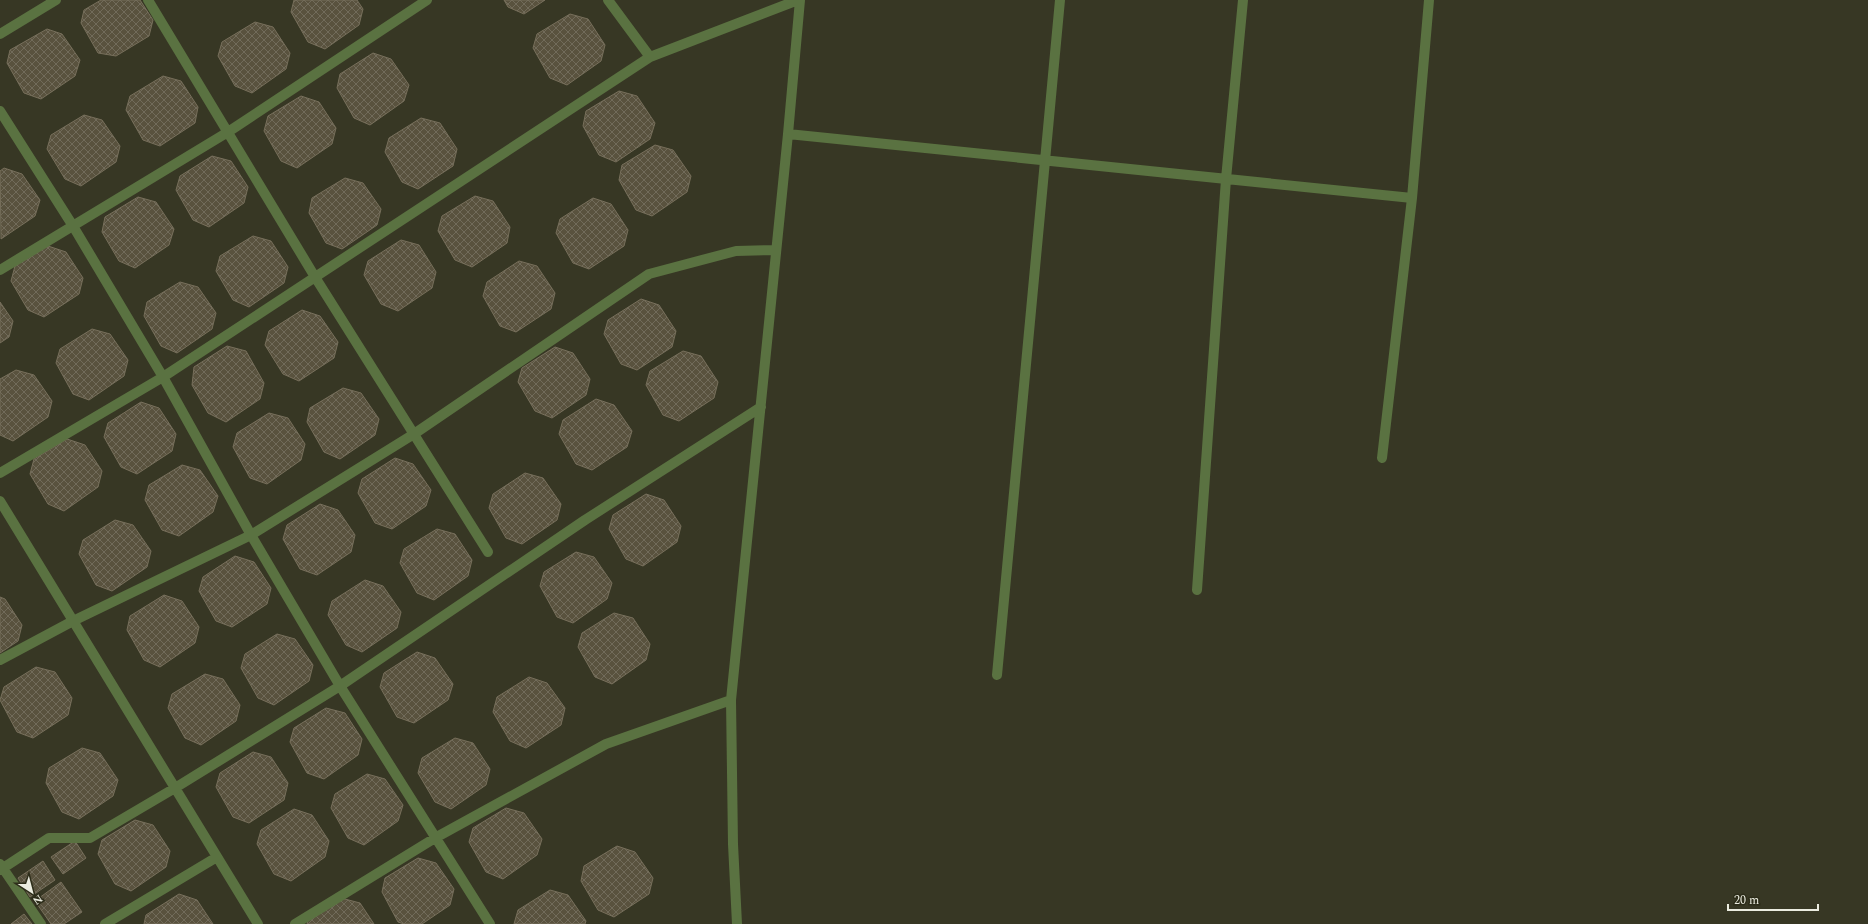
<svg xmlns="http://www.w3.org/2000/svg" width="1868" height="924" font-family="Spectral,serif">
<defs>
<pattern id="building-cross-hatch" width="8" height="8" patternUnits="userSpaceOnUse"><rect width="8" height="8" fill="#59523e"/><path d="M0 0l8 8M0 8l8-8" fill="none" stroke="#716b5a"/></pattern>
</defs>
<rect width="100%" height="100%" fill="#373724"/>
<path fill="url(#building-cross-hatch)" stroke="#776f5b" d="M101,0h39l13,20 -4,16 -33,20 -18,-3 -17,-30 3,-13z
M294,0h63l6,9 -4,16 -34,24 -17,-7 -17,-30z
M504,0h41l-21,14 -16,-7z
M570,14l18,5 17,26 -4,16 -34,24 -17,-7 -17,-30 4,-14z
M255,22l18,5 17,26 -4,16 -34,24 -17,-7 -17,-30 4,-14z
M47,29l15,5 18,26 -5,16 -34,23 -17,-6 -17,-30 3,-13z
M373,53l18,6 18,26 -5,16 -34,24 -16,-7 -17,-30 3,-14z
M163,76l18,5 17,26 -3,16 -35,23 -17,-6 -17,-30 4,-14z
M619,91l18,5 18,27 -5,16 -34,23 -17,-7 -16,-29 3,-15z
M301,96l18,6 17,26 -4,16 -35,24 -16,-7 -17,-30 4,-15z
M84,115l18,5 18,26 -4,16 -35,24 -16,-7 -18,-30 4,-14z
M421,118l19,5 17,26 -4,17 -35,23 -16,-7 -17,-30 4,-14z
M655,145l18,5 18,26 -4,16 -35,24 -16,-6 -17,-30 3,-15z
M212,156l19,5 17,26 -4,16 -35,24 -16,-7 -17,-30 4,-14z
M4,168l18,6 18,26 -5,16 -34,23 -1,-68z
M345,178l18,5 18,26 -4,16 -35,24 -16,-6 -17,-30 3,-15z
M475,196l18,5 17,26 -3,16 -35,24 -17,-7 -17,-29 4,-15z
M138,197l18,5 18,27 -5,16 -34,23 -16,-7 -17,-29 3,-15z
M593,198l18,6 17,26 -4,16 -35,23 -16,-6 -17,-30 4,-14z
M253,236l18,5 17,26 -4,16 -35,24 -16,-7 -17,-29 4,-15z
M401,240l18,5 17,27 -4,16 -34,23 -17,-7 -17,-29 4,-14z
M48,246l18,6 17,26 -4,16 -35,23 -16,-7 -17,-29 4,-15z
M519,261l18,5 18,27 -4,16 -35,23 -16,-6 -17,-30 4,-14z
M180,282l18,5 18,26 -4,16 -35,24 -16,-7 -17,-30 3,-14z
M641,299l18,6 17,26 -4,16 -35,23 -16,-6 -17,-30 4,-14z
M0,302l13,19 -4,16 -9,6z
M302,310l18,6 18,26 -4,16 -35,23 -16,-7 -18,-29 4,-14z
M92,329l18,5 18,26 -4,16 -35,24 -16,-6 -17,-31 4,-14z
M227,346l19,5 18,32 -4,16 -34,23 -18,-9 -16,-28 2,-18z
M555,347l18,6 17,26 -4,16 -34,23 -17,-7 -17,-29 4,-14z
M683,351l18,5 17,26 -4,16 -35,23 -16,-6 -17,-30 4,-14z
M16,370l18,5 18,26 -4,16 -35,24 -13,-6v-56z
M343,388l18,5 18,26 -4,16 -35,24 -16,-7 -17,-30 3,-14z
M596,399l18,6 18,26 -5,16 -35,23 -16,-6 -17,-30 4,-14z
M141,402l18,6 17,26 -4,17 -35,23 -16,-7 -17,-30 4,-14z
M269,413l19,5 17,26 -4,16 -34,24 -17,-6 -17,-31 4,-14z
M67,439l18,6 17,26 -4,16 -34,24 -16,-7 -18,-30 4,-15z
M395,458l18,6 18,26 -5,16 -34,23 -17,-6 -17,-30 4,-14z
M182,465l18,5 18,26 -5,16 -34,24 -17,-6 -17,-30 4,-15z
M525,473l18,5 18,26 -4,16 -35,24 -16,-6 -17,-30 4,-14z
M646,494l18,6 17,26 -4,16 -34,24 -17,-7 -17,-30 4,-14z
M320,504l18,6 17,25 -4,17 -34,23 -17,-6 -17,-30 4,-14z
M115,520l18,5 18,26 -4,16 -35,24 -16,-6 -17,-31 4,-14z
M437,529l18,5 17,26 -4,16 -34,24 -17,-7 -17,-30 4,-14z
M576,552l18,5 18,26 -5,16 -34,24 -16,-6 -17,-31 4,-14z
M235,556l19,6 17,26 -4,16 -35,23 -16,-6 -17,-30 4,-14z
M365,580l18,6 18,26 -4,16 -35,24 -16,-7 -18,-30 4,-14z
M164,595l18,6 17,26 -4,16 -35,24 -16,-7 -17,-30 3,-14z
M0,597l5,2 17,26 -4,16 -18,12z
M614,613l19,5 17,26 -4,16 -34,24 -17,-7 -17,-30 4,-14z
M277,634l18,5 18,26 -4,16 -35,24 -16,-7 -17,-30 4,-14z
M417,652l18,6 18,26 -5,16 -34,23 -17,-6 -17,-30 4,-14z
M36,667l19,5 17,26 -4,17 -35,23 -16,-6 -17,-32 4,-13z
M205,674l18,5 17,26 -4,16 -35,24 -16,-7 -17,-30 4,-14z
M529,677l18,6 18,25 -4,17 -35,23 -16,-7 -17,-29 4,-15z
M326,708l19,5 17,26 -4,16 -34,24 -17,-6 -17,-31 4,-14z
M455,738l18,5 17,26 -4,16 -35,24 -16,-7 -17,-29 4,-15z
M82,748l18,5 18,27 -5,16 -34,23 -17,-7 -16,-29 3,-15z
M253,752l18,5 17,26 -4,17 -35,23 -16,-6 -17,-30 4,-14z
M367,774l18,5 18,26 -5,16 -34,24 -16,-7 -17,-30 4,-14z
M506,808l18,5 18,26 -5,16 -34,24 -17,-7 -17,-30 4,-14z
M294,809l18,6 17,26 -4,16 -34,24 -17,-7 -17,-30 4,-14z
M135,820l18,5 17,26 -4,16 -35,24 -16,-7 -17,-30 4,-14z
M75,841l11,17 -23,16 -12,-17z
M617,846l18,6 18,26 -4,16 -35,23 -16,-7 -17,-29 3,-15z
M418,858l18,5 18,26 -4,16 -28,19h-18l-6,-2 -16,-30 3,-14z
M43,861l12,19 -25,17 -12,-19z
M61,882l21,30 -18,12h-13l-16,-23z
M550,890l18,5 18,26 -1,3h-71l4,-14z
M179,894l18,6 16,24h-69l2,-9z
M341,898l19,5 14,21h-67l2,-6z
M24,914l8,10h-21z"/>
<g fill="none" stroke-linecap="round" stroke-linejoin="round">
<path stroke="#5a7241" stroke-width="10" d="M148,0l167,277 173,275
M608,0l42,57
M0,34l56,-34
M0,111l73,115 90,151 88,158 89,151 150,238
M788,134l624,64
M0,270l228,-138 199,-132
M1382,458l30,-260 17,-198
M0,473l163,-96 487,-320 148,-57
M0,501l258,423
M1197,590l29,-411 17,-179
M0,660l73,-39 178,-86 163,-101 235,-160 87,-23 39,-1
M997,675l63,-675
M0,864l41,60
M0,870l49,-32h41l85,-50 165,-102 245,-166 176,-113
M105,924l112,-67
M295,924l140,-86 171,-94 125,-44
M737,924l-4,-80 -2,-144 57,-566 12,-134"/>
</g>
<g transform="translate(32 892) rotate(144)" stroke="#2d2d1a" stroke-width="3" paint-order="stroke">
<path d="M0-3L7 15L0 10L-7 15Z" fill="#ebece0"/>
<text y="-6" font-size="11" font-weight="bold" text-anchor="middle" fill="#ebece0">N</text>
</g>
<path d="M1728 904v6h90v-6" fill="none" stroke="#ebece0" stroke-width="2"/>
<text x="1734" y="904" font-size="12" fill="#ebece0" stroke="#2d2d1a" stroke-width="3" paint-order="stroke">20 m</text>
</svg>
